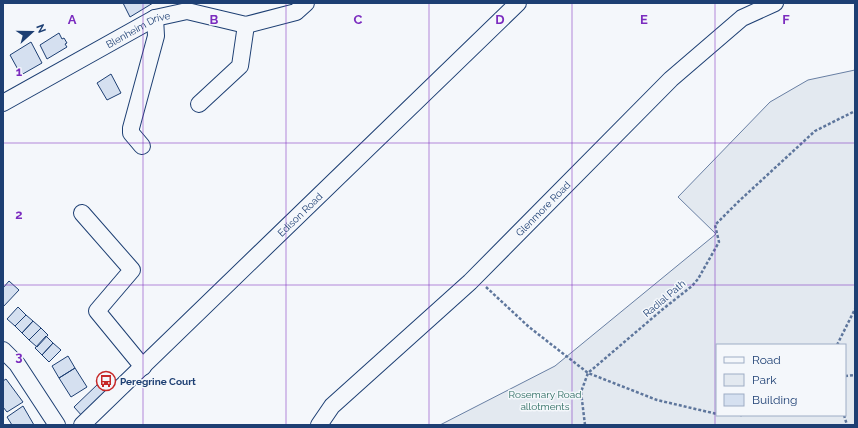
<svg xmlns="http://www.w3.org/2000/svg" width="858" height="428" font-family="Raleway,sans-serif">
<rect width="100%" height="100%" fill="#f4f7fb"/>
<path fill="#e3e9f0" stroke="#687fa3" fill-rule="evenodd" d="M855,70v355h-415l115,-59 161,-132 -38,-37 92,-95 38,-22zM717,345h128v70h-128z"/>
<path fill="#d5e0f0" stroke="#1d3f73" d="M123,3h30l-23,14z
M59,33l3,6 2,-1 3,5 -2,1 2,3 -20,12 -7,-14z
M31,42l11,21 -21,12 -11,-20z
M111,74l10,19 -14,7 -10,-17z
M9,281l10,9 -16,17v-19z
M18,307l8,8 -11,11 -8,-7z
M26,315l7,6 -11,12 -7,-7z
M33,321l8,7 -12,12 -7,-7z
M41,328l7,7 -11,12 -8,-7z
M46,336l7,7 -11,12 -7,-7z
M53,343l8,7 -12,12 -7,-7z
M68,356l7,12 -16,10 -7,-12z
M75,368l12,19 -16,10 -12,-19z
M6,379l17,23 -16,10 -4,-5v-26z
M99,383l9,9 -25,25 -9,-10z
M23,406l11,19h-22l-5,-8z"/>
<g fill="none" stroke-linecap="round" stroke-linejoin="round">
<defs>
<g id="minor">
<path id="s1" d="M3,103l152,-85 32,-7 59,14 50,-13 10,-9"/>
<path d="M199,104l41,-38 6,-41"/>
<path d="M142,146l-11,-13v-5l25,-92 -1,-18"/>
<path d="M82,213l50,57 -35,41 46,56"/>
<path d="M3,350l14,14 40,61"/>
<path id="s2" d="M82,425l436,-422"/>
<path id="s3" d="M319,425l13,-19 138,-124 201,-203 71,-61 33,-15"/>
</g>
</defs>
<use href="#minor" stroke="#1d3f73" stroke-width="18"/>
<path stroke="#5e769c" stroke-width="2.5" stroke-dasharray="3 2" stroke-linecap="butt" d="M486,287l43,40 59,46 69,27 60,14
M837,345l18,-36
M845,376l10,-1
M740,415h2
M844,415l3,10
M585,425l-4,-33 7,-19 75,-64 29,-23 6,-7 21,-37 -4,-17 23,-23 77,-71 40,-20"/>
<use href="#minor" stroke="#f4f7fb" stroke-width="16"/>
</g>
<path fill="none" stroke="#7b2cbf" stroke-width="1" stroke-opacity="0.55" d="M143,3v422M286,3v422M429,3v422M572,3v422M715,3v422M3,143h852M3,285h852"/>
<defs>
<symbol id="bus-ring" viewBox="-11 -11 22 22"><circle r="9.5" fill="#f4f7fb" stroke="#c62828" stroke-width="1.5"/><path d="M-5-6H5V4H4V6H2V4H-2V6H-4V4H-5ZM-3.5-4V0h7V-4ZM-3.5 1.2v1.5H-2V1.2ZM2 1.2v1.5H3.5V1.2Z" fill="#c62828"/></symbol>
</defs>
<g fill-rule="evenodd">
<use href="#bus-ring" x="95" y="370" width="22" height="22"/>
</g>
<g text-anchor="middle" stroke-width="3" stroke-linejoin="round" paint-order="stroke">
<g font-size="10" fill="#1d3f73" stroke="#f4f7fb">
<text dy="4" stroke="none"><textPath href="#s1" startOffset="154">Blenheim Drive</textPath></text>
<text dy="4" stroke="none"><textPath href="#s3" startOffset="312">Glenmore Road</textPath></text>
<text dy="4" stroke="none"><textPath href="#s2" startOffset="303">Edison Road</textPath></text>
<text transform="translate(664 298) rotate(-40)" y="4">Radial Path</text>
</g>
<g font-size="10" font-weight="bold" fill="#1d3f73" stroke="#f4f7fb" text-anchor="start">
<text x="120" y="385">Peregrine Court</text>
</g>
<g font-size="10" fill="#2c6c60" stroke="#f4f7fb">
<text x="545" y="398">Rosemary Road<tspan x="545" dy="12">allotments</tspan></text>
</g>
</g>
<g font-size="13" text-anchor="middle" font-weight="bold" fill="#7b2cbf" stroke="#f4f7fb" stroke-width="3" stroke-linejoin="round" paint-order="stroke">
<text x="72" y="24">A</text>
<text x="214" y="24">B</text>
<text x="358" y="24">C</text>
<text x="500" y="24">D</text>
<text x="644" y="24">E</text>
<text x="786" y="24">F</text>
<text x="19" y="76">1</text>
<text x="19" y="219">2</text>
<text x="19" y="361">3</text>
</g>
<rect width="858" height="428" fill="none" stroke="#1d3f73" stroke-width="8"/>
<rect x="716" y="344" width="130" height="72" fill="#f4f7fb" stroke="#9eadc5"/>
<rect x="724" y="357" width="20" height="6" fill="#f4f7fb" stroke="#9eadc5"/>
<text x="752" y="364" font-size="12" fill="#1d3f73">Road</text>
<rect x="724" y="374" width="20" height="12" fill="#e3e9f0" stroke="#9eadc5"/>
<text x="752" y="384" font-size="12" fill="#1d3f73">Park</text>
<rect x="724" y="394" width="20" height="12" fill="#d5e0f0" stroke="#9eadc5"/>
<text x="752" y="404" font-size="12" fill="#1d3f73">Building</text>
<g transform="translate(32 32) rotate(69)" stroke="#f4f7fb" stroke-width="3" paint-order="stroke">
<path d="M0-3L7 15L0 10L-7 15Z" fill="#1d3f73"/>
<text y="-6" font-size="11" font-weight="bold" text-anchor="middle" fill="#1d3f73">N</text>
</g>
</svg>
